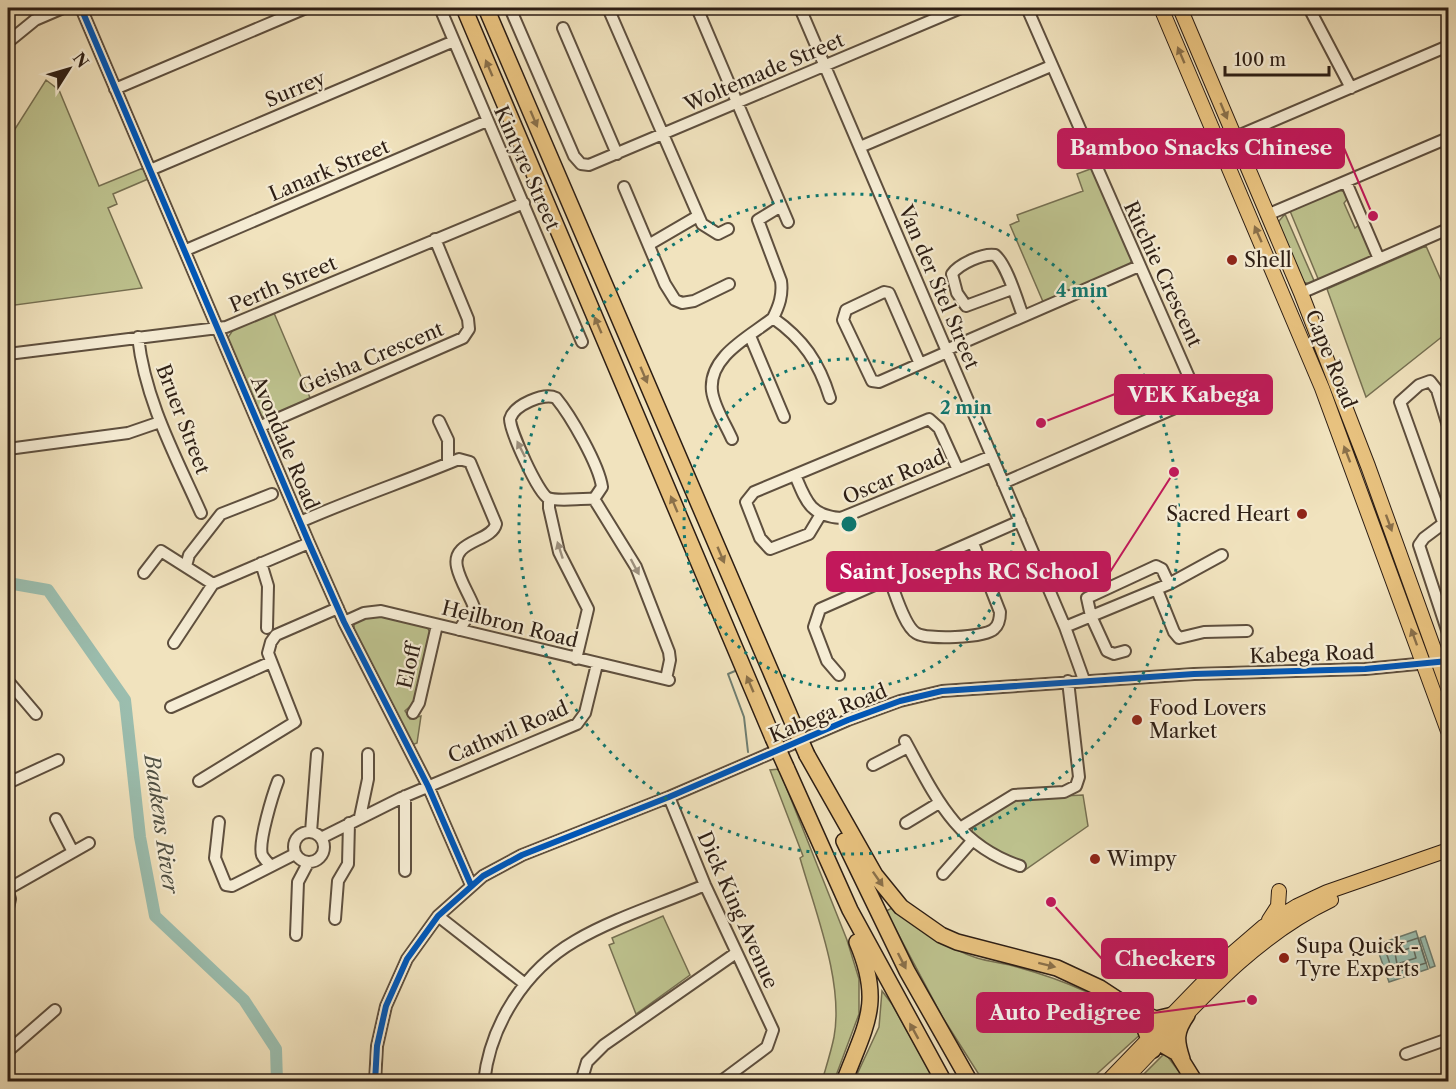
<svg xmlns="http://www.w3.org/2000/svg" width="1456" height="1089" font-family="'Libre Caslon Text',serif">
<rect width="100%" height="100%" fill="#f1e3be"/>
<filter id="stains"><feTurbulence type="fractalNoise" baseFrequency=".00333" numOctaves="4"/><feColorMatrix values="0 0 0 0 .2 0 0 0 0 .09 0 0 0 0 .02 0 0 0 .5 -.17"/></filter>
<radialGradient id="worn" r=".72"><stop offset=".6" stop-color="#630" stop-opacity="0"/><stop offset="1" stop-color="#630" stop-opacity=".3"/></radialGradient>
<path fill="#bec38f" stroke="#767052" stroke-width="1.5" d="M46,80l13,10 40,96 44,-18 5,11 -35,15 4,10 -9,4 34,80 -134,18v-166z
M1093,168l39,92 -3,6 -85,38 -34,-79 9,-4 -2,-6 66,-24 -6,-17z
M1338,190l8,2 3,5 -5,6 11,25 5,-4 12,30 -2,3 -51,24 -29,-70z
M1285,214l30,69 -6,1 -9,-3 -22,-53 1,-7z
M1426,246l22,50v36l-82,65 -39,-108z
M274,313l37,87 -45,18 -7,-3 -32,-76 6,-9z
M379,615l48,12 4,7 -14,66 -12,11 5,8 11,-3 -4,27 -5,2 -58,-113v-8l7,-7z
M779,769l68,171 12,39v35l-25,67h-12c4,-14 9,-29 12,-44 10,-55 -19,-126 -34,-179l3,-2 -33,-86z
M1083,795l5,31 -66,46 -31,-19 -20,-18c1,-9 6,-13 13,-18 33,-25 61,-19 99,-22z
M896,906c25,21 49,42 81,52 13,4 27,5 40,9 47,13 91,30 127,64l-55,50h-106l-40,-63 -57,-107z
M663,916l27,59 -54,39 -27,-69 5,-2 -2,-5z
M882,991l10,13 43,77h-81l25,-54z
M1165,1053l21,28 -50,1z"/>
<path fill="#9bbeaf" stroke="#6f7e71" stroke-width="1.5" d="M1416,931l12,38 -39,13 -13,-37z
M1425,936l10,30 -5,2 -10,-30z"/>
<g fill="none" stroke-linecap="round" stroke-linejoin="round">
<path stroke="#646e62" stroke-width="1.5" d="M1418,938l8,25 -33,10 -8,-24z
M1413,947l3,11 -19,6 -2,-11z"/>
<path stroke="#6f7e71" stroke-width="2" d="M735,671l-7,3 16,43 4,35"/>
<path stroke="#9bbeaf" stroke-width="12" d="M8,583l40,7 77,110 15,137 15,79 89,84 32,49 1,33"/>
<defs>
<path id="minor" d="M81,8l228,535 35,79 84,164 43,99
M440,8l142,334
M510,8l64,148 7,8 8,1 372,-157
M608,8l94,216 16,10 10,-5
M697,8l91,214
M800,8l265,619 19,53
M1309,8l42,80
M563,28l54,126
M8,42l27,-22 28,-12
M115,89l191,-81
M1219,144l229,-98
M860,147l191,-81
M150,170l304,-129
M1346,182l33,77
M624,187l41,97 10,16 7,3 12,-2 35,-17
M1267,215l181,-77
M650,244l48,-28
M186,250l301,-129
M1012,289l-46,17 -9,-13 -5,-19c7,-10 31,-21 43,-19 12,10 22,45 28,61
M1301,293l147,-64
M773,318c30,21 46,44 57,80
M750,336l34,81
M138,337c7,63 37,118 63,176
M946,350l193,-84
M8,354l218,-27 298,-124
M920,364l-31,-71 -5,-1 -38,18 -3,10 29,61 7,1 68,-30
M439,421l9,19v23
M261,426l202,-88 6,-9 -1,-10 -33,-80
M732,439c-6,-14 -18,-32 -20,-48 -4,-35 39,-55 61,-73 6,-12 10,-23 8,-37l-23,-61 23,-14
M8,449l120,-16 32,-11
M795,475c11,26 15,41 46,43l151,-62
M1003,483l181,-79 7,-4 4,-9 -168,-383
M549,499v9l10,44 29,57 -12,50
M594,499l8,-12c-3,-22 -31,-71 -46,-89 -12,-6 -42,7 -46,21 0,12 28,74 38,79 9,4 34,0 46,1l42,68 33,85 1,8 -4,19
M821,514l-12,20 -39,15 -10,-11 -14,-36 8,-10 175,-73 10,9 19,42
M1448,520l-24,18 -5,7 29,88
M300,522c52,-23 106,-41 159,-63l11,3 26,62c-4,18 -45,16 -39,43 3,14 12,27 17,40l-15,23
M1443,522l-43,-120 19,-17 11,-4 7,9 11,36
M261,563l7,23 -1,42
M186,566l3,-11 32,-41 51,-20
M144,573l17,-22 52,33
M889,578c6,14 15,48 27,55 10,7 69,5 78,-4 5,-4 6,-11 6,-17l-27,-69
M1157,590l17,42 5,6 25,-6 43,-1
M344,622l20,-9 17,-2 288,69
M1065,627l104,-43 53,-29
M174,643l39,-59 96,-41
M1125,651l-11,3 -7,-3 -16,-35 -4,-18 69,-32 6,3 7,15
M839,675l-12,-14 -13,-34 6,-18 200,-88
M8,681l28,33
M171,707l100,-45
M413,713l6,-10 18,-78
M905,741c30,55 51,104 115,125
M873,765l35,-18
M199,781l96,-59 -27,-69 3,-11 5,-7 62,-27
M8,783l50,-23
M669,797l36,88 68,145 -6,17 -47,35
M360,817l8,-38v-25
M56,819l17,33
M219,822l-4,36 11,27 6,1 63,-32
M906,823l33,-20
M960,828l54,-33 50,-3 12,-6 3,-9 -11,-96
M294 847a15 15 0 1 1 30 0a15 15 0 1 1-30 0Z
M311,832l6,-78
M321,838l80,-40 176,-74 8,-11 12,-49
M271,866c-3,-3 -7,-7 -9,-11 -4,-13 11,-61 16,-74
M405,871v-75
M943,874l29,-33
M8,889l81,-46
M8,892l2,7 -2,9
M438,916l87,68
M335,919l3,-38 10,-17 1,-41
M296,935l2,-53 10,-19
M8,1051l47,-41
M1406,1054l42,-15
M375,1082l2,-36 9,-40 21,-47 31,-43 45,-40 39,-21 147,-58 179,-77 52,-19 42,-10 252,-17 171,-5 83,-8
M484,1082c6,-57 41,-112 91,-141 39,-23 88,-38 130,-56
M581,1082l6,-20 17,-17 132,-92"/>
<path id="major" d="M1161,8l161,380 126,343
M1180,8l121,285 67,173 80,222
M1269,920l9,-14 1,-15
M1107,1082l120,-124 36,-31 34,-21 30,-14 121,-42
M1122,1082c65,-66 123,-141 209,-182"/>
<path id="highway" d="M464,8l309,730
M486,8l309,720
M807,755l68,120 26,32 40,28 16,7 100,26 43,20 29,19 13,14 11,29
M786,767l64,143 94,172
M844,841l63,130 63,111
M1134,1010l22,9 17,-4
M1151,1038l26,15 18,29
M1182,1059c-6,-18 -7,-27 5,-44
M844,1082c22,-58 39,-79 13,-140"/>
</defs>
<use href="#minor" stroke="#5e4f3e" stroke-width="14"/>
<use href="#major" stroke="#2d1e14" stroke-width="16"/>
<use href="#highway" stroke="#2d1e14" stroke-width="18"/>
<use href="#minor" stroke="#f6edd5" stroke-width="10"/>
<use href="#major" stroke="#e8c27f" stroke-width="14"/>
<use href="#highway" stroke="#e8c27f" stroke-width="15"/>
<defs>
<path id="highway-bridge" d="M795,728l12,27
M773,738l13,29"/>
</defs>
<use href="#highway-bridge" stroke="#2d1e14" stroke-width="18" stroke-linecap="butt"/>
<use href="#highway-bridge" stroke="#e8c27f" stroke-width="15"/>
<defs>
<path id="cycleway" d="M81,8l228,535 35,79 84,164 43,99
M375,1082l2,-36 9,-40 21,-47 31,-43 45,-40 39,-21 147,-58 179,-77 52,-19 42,-10 252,-17 171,-5 83,-8"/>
</defs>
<use href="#cycleway" stroke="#f6edd5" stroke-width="10"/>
<use href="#cycleway" stroke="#0057b8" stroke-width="6"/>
</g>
<defs><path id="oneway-solid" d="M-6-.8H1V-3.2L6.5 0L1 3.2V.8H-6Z" transform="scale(1.5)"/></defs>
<g fill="#8a704a">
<use href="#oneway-solid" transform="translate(1181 55) rotate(-113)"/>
<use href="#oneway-solid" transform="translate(489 68) rotate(-113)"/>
<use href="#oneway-solid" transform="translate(1224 111) rotate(67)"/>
<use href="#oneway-solid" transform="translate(534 119) rotate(67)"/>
<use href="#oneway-solid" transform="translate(1258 234) rotate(-114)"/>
<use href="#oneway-solid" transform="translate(598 325) rotate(-113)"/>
<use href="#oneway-solid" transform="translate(644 375) rotate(67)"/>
<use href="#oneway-solid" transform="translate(1347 454) rotate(-111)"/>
<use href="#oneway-solid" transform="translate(674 504) rotate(-113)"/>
<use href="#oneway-solid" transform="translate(1389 523) rotate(70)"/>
<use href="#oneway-solid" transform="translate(721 555) rotate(67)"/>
<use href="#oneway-solid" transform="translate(1414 637) rotate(-110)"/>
<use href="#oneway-solid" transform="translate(750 684) rotate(-113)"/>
<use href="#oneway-solid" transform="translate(878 879) rotate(55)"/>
<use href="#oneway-solid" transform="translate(902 961) rotate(63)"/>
<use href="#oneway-solid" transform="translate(1047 965) rotate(14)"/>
<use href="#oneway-solid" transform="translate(914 1031) rotate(-119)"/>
</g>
<g fill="#9c907e">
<use href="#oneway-solid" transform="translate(521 449) rotate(-117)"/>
<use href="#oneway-solid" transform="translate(560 550) rotate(-108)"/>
<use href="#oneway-solid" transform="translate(635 567) rotate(62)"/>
</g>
<g fill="none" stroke="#0f766e" stroke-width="3" stroke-dasharray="3 6">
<circle cx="849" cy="524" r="165"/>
<circle cx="849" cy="524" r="330"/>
</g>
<g fill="#8f2418" stroke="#f6edd5" stroke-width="2">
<circle cx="1232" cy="260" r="6"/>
<circle cx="1302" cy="514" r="6"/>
<circle cx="1137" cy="720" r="6"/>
<circle cx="1095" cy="859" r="6"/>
<circle cx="1284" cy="958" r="6"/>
</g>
<g text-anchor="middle" stroke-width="4.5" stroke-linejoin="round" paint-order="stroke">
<g font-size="20" fill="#2d1e14" stroke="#f6edd5">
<text transform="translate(764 72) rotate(-23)" y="7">Woltemade Street</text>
<text transform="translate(295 89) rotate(-23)" y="7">Surrey</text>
<text transform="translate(527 168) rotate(66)" y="7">Kintyre Street</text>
<text transform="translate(329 170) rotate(-23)" y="7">Lanark Street</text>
<text transform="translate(1163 274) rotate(65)" y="7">Ritchie Crescent</text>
<text transform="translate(283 284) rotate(-23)" y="7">Perth Street</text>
<text transform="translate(939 287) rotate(67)" y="7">Van der Stel Street</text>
<text transform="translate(371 358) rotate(-23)" y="7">Geisha Crescent</text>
<text transform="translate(1331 359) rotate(68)" y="7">Cape Road</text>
<text transform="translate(183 419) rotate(69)" y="7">Bruer Street</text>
<text transform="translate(285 443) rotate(67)" y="7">Avondale Road</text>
<text transform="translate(894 477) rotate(-23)" y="7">Oscar Road</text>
<text transform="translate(510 624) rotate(14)" y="7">Heilbron Road</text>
<text transform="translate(1312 654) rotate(-2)" y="7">Kabega Road</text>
<text transform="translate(409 666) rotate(-77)" y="7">Eloff</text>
<text transform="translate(828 713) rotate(-22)" y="7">Kabega Road</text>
<text transform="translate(508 732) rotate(-23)" y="7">Cathwil Road</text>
<text transform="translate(738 910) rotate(66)" y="7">Dick King Avenue</text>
</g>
<g font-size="20" fill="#2d1e14" stroke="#f6edd5" text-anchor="start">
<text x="1244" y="267">Shell</text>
<text x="1290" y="521" text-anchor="end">Sacred Heart</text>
<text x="1149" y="715">Food Lovers<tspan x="1149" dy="23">Market</tspan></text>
<text x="1107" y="866">Wimpy</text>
<text x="1296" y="953">Supa Quick -<tspan x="1296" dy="23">Tyre Experts</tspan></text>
</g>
<g font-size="21" font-style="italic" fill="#4e4e42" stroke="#f6edd5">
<text transform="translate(161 824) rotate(82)" y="7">Baakens River</text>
</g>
</g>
<circle cx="849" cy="524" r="9" fill="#0f766e" stroke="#f6edd5" stroke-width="3"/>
<g font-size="18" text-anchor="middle" font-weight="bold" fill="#0f766e" stroke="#f6edd5" stroke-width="4.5" stroke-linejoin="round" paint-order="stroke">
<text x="1082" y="297">4 min</text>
<text x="966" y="414">2 min</text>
</g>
<path fill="none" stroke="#c2185b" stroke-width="2" d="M1373 216L1344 148M1041 423L1115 394M1174 472L1110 572M1051 902L1102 959M1252 1000L1153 1013"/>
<g fill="#c2185b" stroke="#f6edd5" stroke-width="2">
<circle cx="1373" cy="216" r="6"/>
<circle cx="1041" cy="423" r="6"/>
<circle cx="1174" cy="472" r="6"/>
<circle cx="1051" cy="902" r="6"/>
<circle cx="1252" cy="1000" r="6"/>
</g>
<g fill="#c2185b" stroke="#c2185b" stroke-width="2">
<rect x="1058" y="129" width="286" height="39" rx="6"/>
<rect x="1115" y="375" width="157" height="39" rx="6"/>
<rect x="827" y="552" width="283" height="39" rx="6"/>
<rect x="1102" y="939" width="125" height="39" rx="6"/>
<rect x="977" y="993" width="176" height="39" rx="6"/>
</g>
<g font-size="21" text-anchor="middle" font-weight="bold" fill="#fff">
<text x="1201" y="155">Bamboo Snacks Chinese</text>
<text x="1194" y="402">VEK Kabega</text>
<text x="969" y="579">Saint Josephs RC School</text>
<text x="1165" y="966">Checkers</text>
<text x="1065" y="1020">Auto Pedigree</text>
</g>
<rect width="1456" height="1089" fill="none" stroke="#f1e3be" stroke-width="30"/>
<rect x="9" y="9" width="1438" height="1071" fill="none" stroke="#2d1e14" stroke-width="3"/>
<rect x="15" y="15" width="1426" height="1059" fill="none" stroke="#2d1e14" stroke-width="1.5"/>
<g transform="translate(69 69) rotate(53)" stroke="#f6edd5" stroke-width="4.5" paint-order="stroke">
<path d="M0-4.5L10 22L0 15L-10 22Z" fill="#2d1e14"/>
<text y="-9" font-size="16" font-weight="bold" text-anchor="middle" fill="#2d1e14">N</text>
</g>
<path d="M1225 66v9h104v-9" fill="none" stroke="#2d1e14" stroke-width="3"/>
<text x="1234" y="66" font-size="18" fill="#2d1e14" stroke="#f6edd5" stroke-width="4.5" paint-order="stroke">100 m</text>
<rect width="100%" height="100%" filter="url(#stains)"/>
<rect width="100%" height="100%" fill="url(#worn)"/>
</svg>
